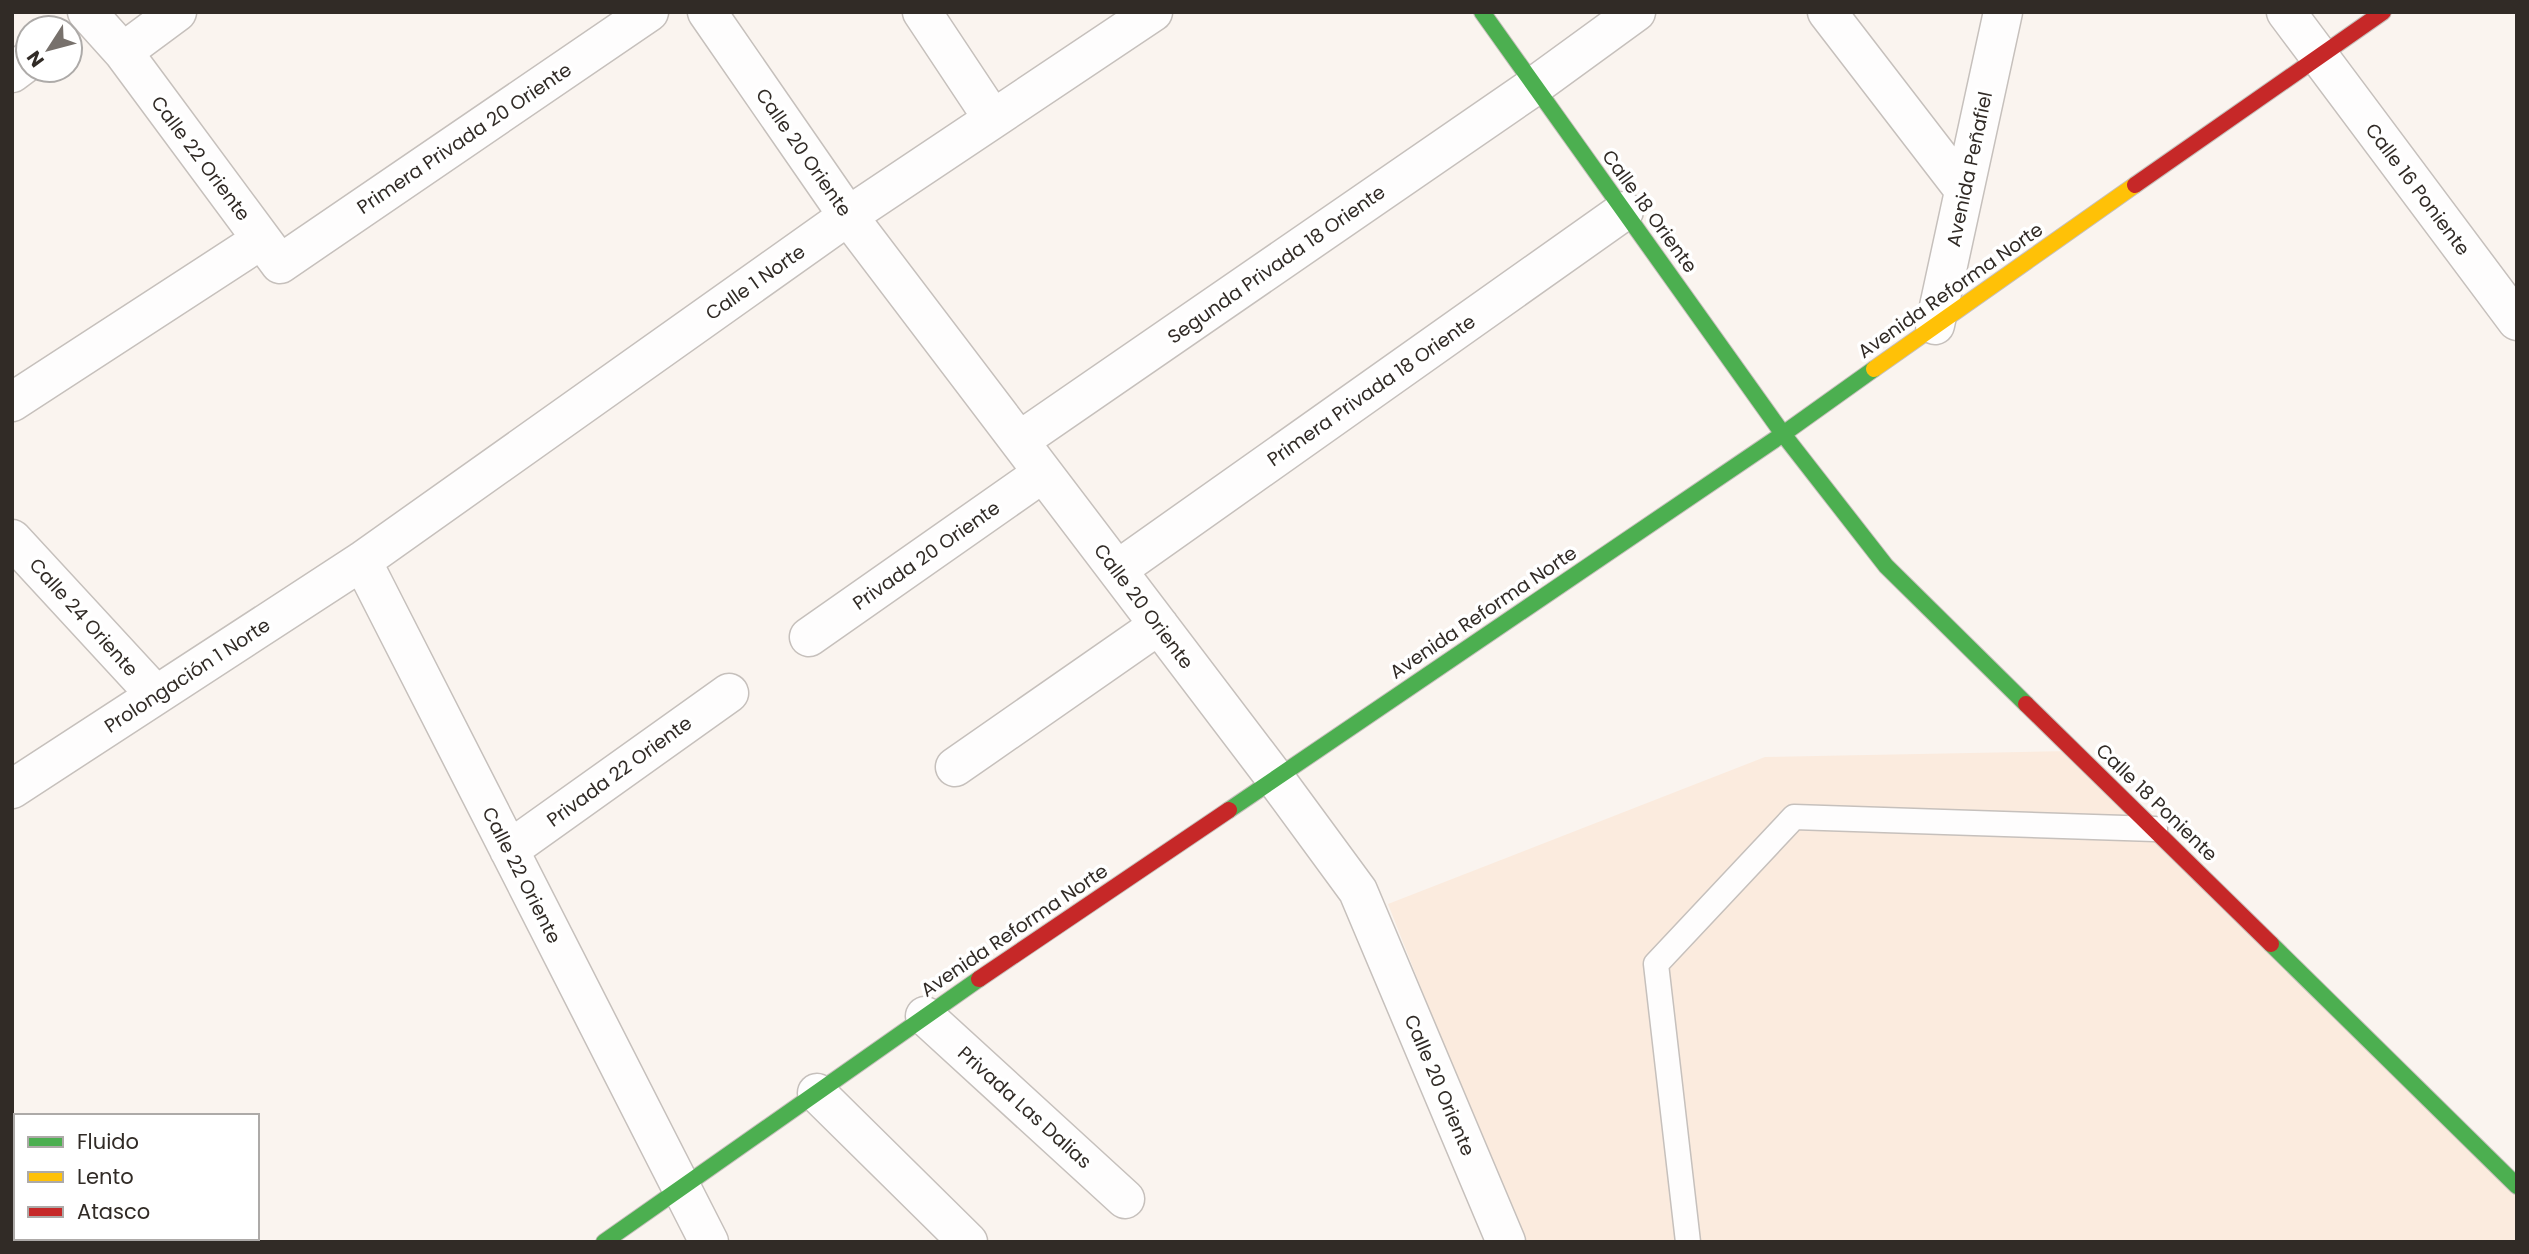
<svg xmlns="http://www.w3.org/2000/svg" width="2529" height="1254" font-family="Poppins,sans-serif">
<rect width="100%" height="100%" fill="#faf4ef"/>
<path fill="#fbebde" d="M2071,751l446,438v53h-996l-133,-338 377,-147z"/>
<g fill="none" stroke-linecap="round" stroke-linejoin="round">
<defs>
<path id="lane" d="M1688,1242l-32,-278 138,-147 361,12"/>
<path id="street" d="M87,12l36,40 157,212 369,-252
M707,12l141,204 427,562 83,113 148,351
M922,12l71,107
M1827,12l137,178
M2286,12l231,309
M123,52l54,-40
M12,73l16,-12
M1935,325l68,-313
M12,402l249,-162
M1019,441l514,-354 103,-75
M12,539l144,156
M362,561l347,681
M1117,570l507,-359
M809,637l234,-164
M955,767l204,-142
M12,789l350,-228 486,-345 305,-204
M509,850l220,-157
M925,1016l200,183
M817,1093l151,149
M12,1187l4,6
M41,1238l2,4"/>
<path id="fast" d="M1482,12l301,422 103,132 140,138
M1229,810l554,-376 91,-65
M2271,944l246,242
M604,1242l375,-263"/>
<path id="slow" d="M1874,369l261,-184"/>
<path id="jam" d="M2135,185l248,-173
M2026,704l245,240
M979,979l250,-169"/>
</defs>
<use href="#lane" stroke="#c6c0bc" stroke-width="27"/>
<use href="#street" stroke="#c6c0bc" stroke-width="41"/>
<use href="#fast" stroke="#c6c0bc" stroke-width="18"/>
<use href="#slow" stroke="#c6c0bc" stroke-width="18"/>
<use href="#jam" stroke="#c6c0bc" stroke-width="18"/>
<use href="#lane" stroke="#fefdfd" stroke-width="24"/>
<use href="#street" stroke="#fefdfd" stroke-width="38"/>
<use href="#fast" stroke="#4caf50" stroke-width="16"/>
<use href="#slow" stroke="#ffc107" stroke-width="16"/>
<use href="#jam" stroke="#c62828" stroke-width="16"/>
</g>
<g text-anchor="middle" stroke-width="7" stroke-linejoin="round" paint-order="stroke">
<g font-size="19" fill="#312b26" stroke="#fff">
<text transform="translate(464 138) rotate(-34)" y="7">Primera Privada 20 Oriente</text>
<text transform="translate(804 152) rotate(55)" y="7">Calle 20 Oriente</text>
<text transform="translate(201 158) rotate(53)" y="7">Calle 22 Oriente</text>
<text transform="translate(1969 169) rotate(-78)" y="7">Avenida Peñafiel</text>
<text transform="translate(2418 189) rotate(53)" y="7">Calle 16 Poniente</text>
<text transform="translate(1650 211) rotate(54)" y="7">Calle 18 Oriente</text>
<text transform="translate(1276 264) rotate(-35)" y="7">Segunda Privada 18 Oriente</text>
<text transform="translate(755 282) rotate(-35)" y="7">Calle 1 Norte</text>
<text transform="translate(1950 290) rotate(-35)" y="7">Avenida Reforma Norte</text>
<text transform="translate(1371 390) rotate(-35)" y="7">Primera Privada 18 Oriente</text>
<text transform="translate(926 555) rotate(-35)" y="7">Privada 20 Oriente</text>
<text transform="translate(1144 606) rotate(53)" y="7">Calle 20 Oriente</text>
<text transform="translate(1483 612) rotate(-34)" y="7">Avenida Reforma Norte</text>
<text transform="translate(84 617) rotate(48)" y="7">Calle 24 Oriente</text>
<text transform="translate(187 675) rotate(-33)" y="7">Prolongación 1 Norte</text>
<text transform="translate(619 771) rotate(-36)" y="7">Privada 22 Oriente</text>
<text transform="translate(2157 802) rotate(44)" y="7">Calle 18 Poniente</text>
<text transform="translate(522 875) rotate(63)" y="7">Calle 22 Oriente</text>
<text transform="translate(1014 930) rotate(-34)" y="7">Avenida Reforma Norte</text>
<text transform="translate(1440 1085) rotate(67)" y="7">Calle 20 Oriente</text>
<text transform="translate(1025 1107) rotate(42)" y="7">Privada Las Dalias</text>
</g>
</g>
<rect width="2529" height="1254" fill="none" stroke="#312b26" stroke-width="28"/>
<rect x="14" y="1114" width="245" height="126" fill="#ffffff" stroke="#adaaa8" stroke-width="2"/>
<rect x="28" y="1137" width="35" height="10" fill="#4caf50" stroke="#adaaa8" stroke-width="2"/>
<text x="77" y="1149" font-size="21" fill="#312b26">Fluido</text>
<rect x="28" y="1172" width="35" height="10" fill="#ffc107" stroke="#adaaa8" stroke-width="2"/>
<text x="77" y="1184" font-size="21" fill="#312b26">Lento</text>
<rect x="28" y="1207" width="35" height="10" fill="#c62828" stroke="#adaaa8" stroke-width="2"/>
<text x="77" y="1219" font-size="21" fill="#312b26">Atasco</text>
<g transform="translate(49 49) rotate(234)"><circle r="33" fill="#ffffff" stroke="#adaaa8" stroke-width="2"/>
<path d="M0-5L12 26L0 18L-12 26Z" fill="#77716c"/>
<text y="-10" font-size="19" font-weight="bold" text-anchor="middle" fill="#312b26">N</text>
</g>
</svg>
